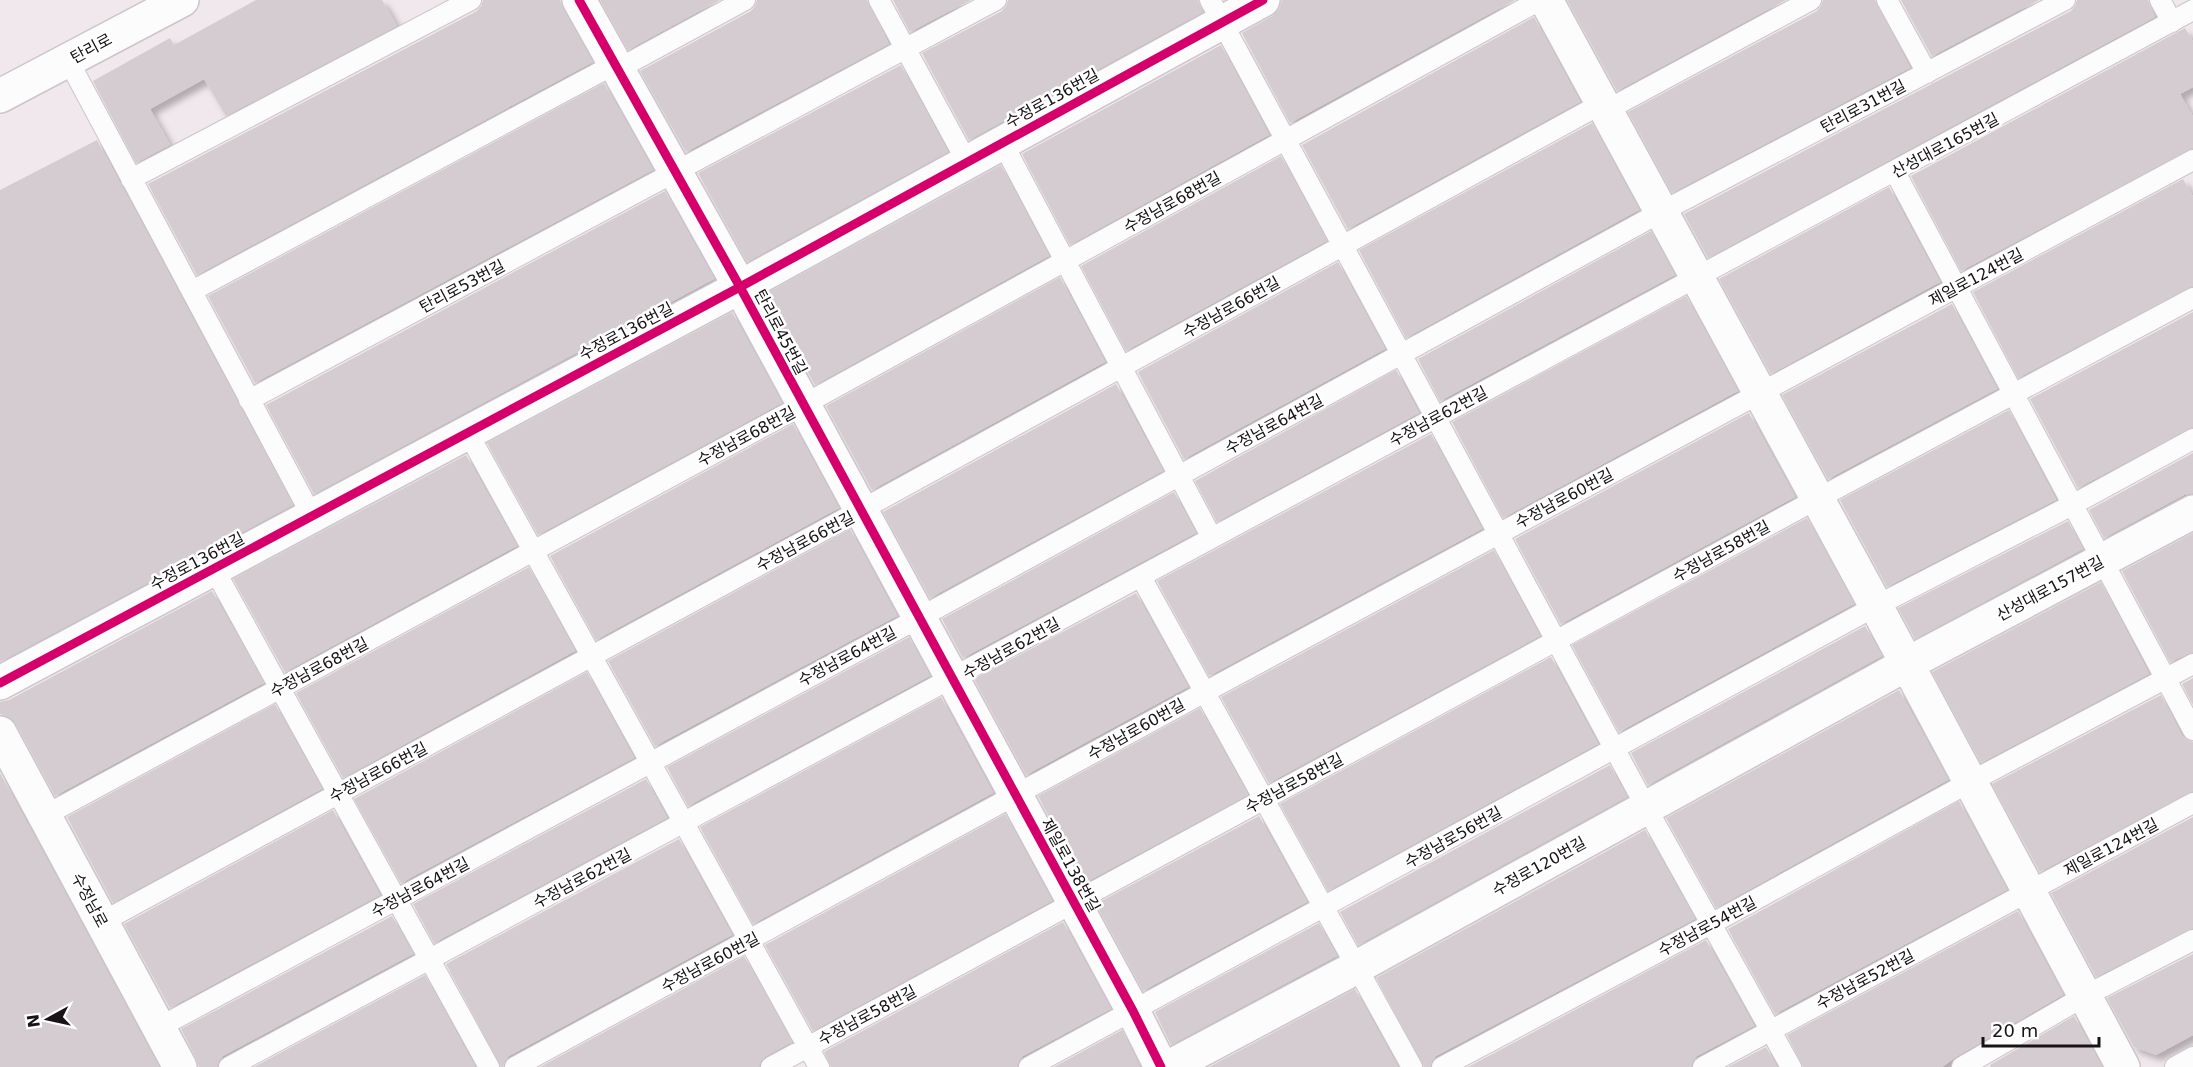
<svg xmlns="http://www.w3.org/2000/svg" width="2193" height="1067" font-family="'DejaVu Sans','Noto Sans KR',sans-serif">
<defs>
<filter id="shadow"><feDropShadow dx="5.5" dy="5.5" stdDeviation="3" flood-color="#0004"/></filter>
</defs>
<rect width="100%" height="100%" fill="#f1e8ed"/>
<path fill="#d4ccd0" filter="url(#shadow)" d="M256,0h126l15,26 -171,90 -22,-37 -54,30 20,36 -34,18 -43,-82 77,-43 4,7z
M483,0h77l3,9 30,53 -396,213 -49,-91 329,-173 4,-5z
M600,0h120l-92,50z
M757,0h110l22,44 -203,108 -46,-81 111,-60 4,-5z
M893,0h78l-61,32z
M1008,0h190l5,12 -234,128 -47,-87 80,-42 4,-5z
M1282,0h233l-225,123 -48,-90 30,-17 7,-7z
M1567,0h219l-169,91z
M1823,0h52l35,68 -238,125 -44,-81 189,-101 4,-5z
M1901,0h138l-107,56z
M2077,0h71l7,17 -447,241 -24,-44 387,-203 4,-5z
M1534,17l46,85 -232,127 -46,-84z
M2185,28l8,14v45l-13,7 13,23v31l-232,123 -50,-95z
M1221,45l48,90 -199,110 -48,-91z
M901,65l47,87 -201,110 -49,-89z
M604,83l49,87 -398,213 -47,-87z
M1592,123l47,87 -233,128 -47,-88z
M97,140l196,365 -293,157v-472z
M1281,156l46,85 -201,110 -45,-85z
M1001,165l48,91 -234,129 -50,-91z
M2183,179l10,18v89l-175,92 -45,-86z
M1889,187l51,95 -169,92 -52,-95z
M665,191l49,88 -400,215 -48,-89z
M1651,231l24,44 -235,126 -22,-42z
M1338,262l47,87 -201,110 -46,-87z
M1060,277l45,85 -233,128 -46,-84z
M1686,296l52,95 -235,127 -51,-96z
M1952,304l45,85 -169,90 -46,-84z
M732,312l50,91 -244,132 -51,-92z
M2193,312v115l-115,61 -48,-89z
M1396,370l23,43 -202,109 -22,-41z
M1116,384l47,87 -233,127 -47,-86z
M2009,410l47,90 -169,87 -47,-87z
M1749,413l46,84 -234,127 -46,-85z
M793,424l46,84 -243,132 -46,-84z
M1431,434l51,95 -273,147 -52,-95z
M2193,453v40l-9,2 -80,43 -15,-28z
M466,455l51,91 -232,126 -52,-93z
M1174,492l22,41 -233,125 -21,-39z
M1807,518l47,86 -235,128 -47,-87z
M2068,521l15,28 -168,90 -17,-31z
M850,529l47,87 -242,130 -47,-85z
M2193,533v119l-23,10 -48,-91z
M1494,550l46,86 -271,147 -48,-86z
M529,567l46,84 -232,127 -47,-85z
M2101,582l48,92 -168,89 -49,-91z
M212,591l52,92 -209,113 -39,-72 -7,-7 -9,-3v-12l9,-2z
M1136,593l52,94 -162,88 -52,-96z
M1865,626l17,30 -234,129 -17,-32z
M909,637l21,39 -242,130 -21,-39z
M1551,657l47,87 -270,147 -48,-87z
M587,672l47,86 -233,125 -47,-84z
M2193,678v27l-11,-21z
M1899,690l49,90 -232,128 -50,-90z
M2161,695l21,41 5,4 6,2v49l-153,81 -48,-88z
M941,697l52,96 -240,131 -53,-97z
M275,704l47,85 -209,114 -46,-86z
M1200,708l48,87 -163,88 -47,-87z
M1610,765l17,32 -269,148 -18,-33z
M0,773l159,294h-159z
M646,779l21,39 -233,125 -21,-39z
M1959,801l48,89 -232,124 -47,-85z
M333,810l47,85 -210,113 -46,-84z
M1005,814l47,87 -239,130 -48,-86z
M1259,816l48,86 -164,89 -47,-87z
M2193,817v111l-97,49 -45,-84z
M1645,830l50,89 -259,137 -4,5 -2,6h-6l-48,-89z
M679,839l53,96 -223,121 -4,5 -2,6h-2l-55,-103z
M2018,911l45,84 -107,62 -14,10h-139l-16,-32z
M392,916l21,38 -190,102 -4,5 -2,6h-18l-3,-9 -15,-29z
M1063,922l48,87 -88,47 -4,5 -2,6h-186l-7,-15z
M1319,923l18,33 -166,89 -16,-33z
M1706,940l48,86 -57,30 -4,5 -2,6h-223z
M2193,954v81l-37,20 -22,-8 -27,-49z
M744,956l48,86 -27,15 -4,4 -2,6h-219z
M425,975l50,92h-221z
M1355,989l43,78h-189z
M2074,1016l28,51h-111l-1,-2z
M1122,1030l18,37h-86z
M1766,1047l11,20h-49z"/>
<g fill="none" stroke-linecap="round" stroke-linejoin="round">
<defs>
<path id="lane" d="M879,0l88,162
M1210,0l436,807 145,260
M1887,0l40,73
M2160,0l12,22
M68,60l244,456
M618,69l127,-69
M1605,111l206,-111
M1002,142l210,396
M1895,172l298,558
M131,179l340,-179
M192,291l423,-227
M249,400l747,-400
M468,433l351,634
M214,569l275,498
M1141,577l271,490
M44,816l759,-411 737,-405
M102,922l759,-412 740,-406
M158,1028l761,-410 742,-406 404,-212
M229,1067l1964,-1057
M515,1067l690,-375 988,-532
M771,1067l1046,-568 376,-201
M1029,1067l847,-461 198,-102 119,-65
M1442,1067l269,-143 259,-142 223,-118
M1703,1067l490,-264
M1962,1067l123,-71 108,-56
M2175,1067l18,-10"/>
<path id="street" d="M579,0l161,287 393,724 28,56
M1546,0l330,606 247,461
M0,683l740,-396 523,-287
M0,733l180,334
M1169,1067l188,-100 550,-303 286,-152"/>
<path id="secondary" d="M0,96l182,-96"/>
</defs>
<use href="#lane" stroke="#ccc5c9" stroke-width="22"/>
<use href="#street" stroke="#ccc5c9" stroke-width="36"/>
<use href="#secondary" stroke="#ccc5c9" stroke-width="36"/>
<use href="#lane" stroke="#fdfcfc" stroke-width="20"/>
<use href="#street" stroke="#fdfcfc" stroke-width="33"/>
<use href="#secondary" stroke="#fdfcfc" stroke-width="33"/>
<defs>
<path id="cycleway" d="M579,0l161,287 393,724 28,56
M0,683l740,-396 523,-287"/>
</defs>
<use href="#cycleway" stroke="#fff" stroke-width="13"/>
<use href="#cycleway" stroke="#d6006c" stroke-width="9"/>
</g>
<g text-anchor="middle" stroke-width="5" stroke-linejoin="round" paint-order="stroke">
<g font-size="16" fill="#181316" stroke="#fff">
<text transform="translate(91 48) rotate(-28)" y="6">탄리로</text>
<text transform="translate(1052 98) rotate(-29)" y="6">수정로136번길</text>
<text transform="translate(1863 106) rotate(-28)" y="6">탄리로31번길</text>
<text transform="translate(1945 145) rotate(-28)" y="6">산성대로165번길</text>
<text transform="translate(1172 202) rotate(-29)" y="6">수정남로68번길</text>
<text transform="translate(1976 277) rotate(-28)" y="6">제일로124번길</text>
<text transform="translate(462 286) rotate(-28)" y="6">탄리로53번길</text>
<text transform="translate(1231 307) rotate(-29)" y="6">수정남로66번길</text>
<text transform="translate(626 331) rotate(-28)" y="6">수정로136번길</text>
<text transform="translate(781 332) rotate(62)" y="6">탄리로45번길</text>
<text transform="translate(1438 416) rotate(-28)" y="6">수정남로62번길</text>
<text transform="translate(1274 424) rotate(-28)" y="6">수정남로64번길</text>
<text transform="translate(746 436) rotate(-28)" y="6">수정남로68번길</text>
<text transform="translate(1564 498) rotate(-28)" y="6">수정남로60번길</text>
<text transform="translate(805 541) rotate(-28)" y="6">수정남로66번길</text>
<text transform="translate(1721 551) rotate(-29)" y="6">수정남로58번길</text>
<text transform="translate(197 561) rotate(-28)" y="6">수정로136번길</text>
<text transform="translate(2050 588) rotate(-28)" y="6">산성대로157번길</text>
<text transform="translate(1011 648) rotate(-29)" y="6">수정남로62번길</text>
<text transform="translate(847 656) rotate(-28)" y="6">수정남로64번길</text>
<text transform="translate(319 667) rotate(-28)" y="6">수정남로68번길</text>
<text transform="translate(1136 729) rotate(-29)" y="6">수정남로60번길</text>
<text transform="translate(378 772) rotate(-28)" y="6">수정남로66번길</text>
<text transform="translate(1294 783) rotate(-28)" y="6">수정남로58번길</text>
<text transform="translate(1453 837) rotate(-29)" y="6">수정남로56번길</text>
<text transform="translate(2111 847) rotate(-28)" y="6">제일로124번길</text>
<text transform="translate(1071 865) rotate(61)" y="6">제일로138번길</text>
<text transform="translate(1539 866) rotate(-29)" y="6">수정로120번길</text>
<text transform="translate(582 878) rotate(-28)" y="6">수정남로62번길</text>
<text transform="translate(420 887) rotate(-28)" y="6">수정남로64번길</text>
<text transform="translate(90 900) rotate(62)" y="6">수정남로</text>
<text transform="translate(1707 926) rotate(-28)" y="6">수정남로54번길</text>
<text transform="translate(710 962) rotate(-28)" y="6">수정남로60번길</text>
<text transform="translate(1865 979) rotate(-28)" y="6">수정남로52번길</text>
<text transform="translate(867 1015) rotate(-28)" y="6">수정남로58번길</text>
</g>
</g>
<g transform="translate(48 1019) rotate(262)" stroke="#ffffff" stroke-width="4.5" paint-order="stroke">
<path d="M0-4.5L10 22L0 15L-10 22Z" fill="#181316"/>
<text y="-9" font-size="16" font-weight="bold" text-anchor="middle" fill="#181316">N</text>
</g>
<path d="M1983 1037v9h116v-9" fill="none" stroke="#181316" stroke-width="3"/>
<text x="1992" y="1037" font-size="18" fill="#181316" stroke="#ffffff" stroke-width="4.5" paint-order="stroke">20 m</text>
</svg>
